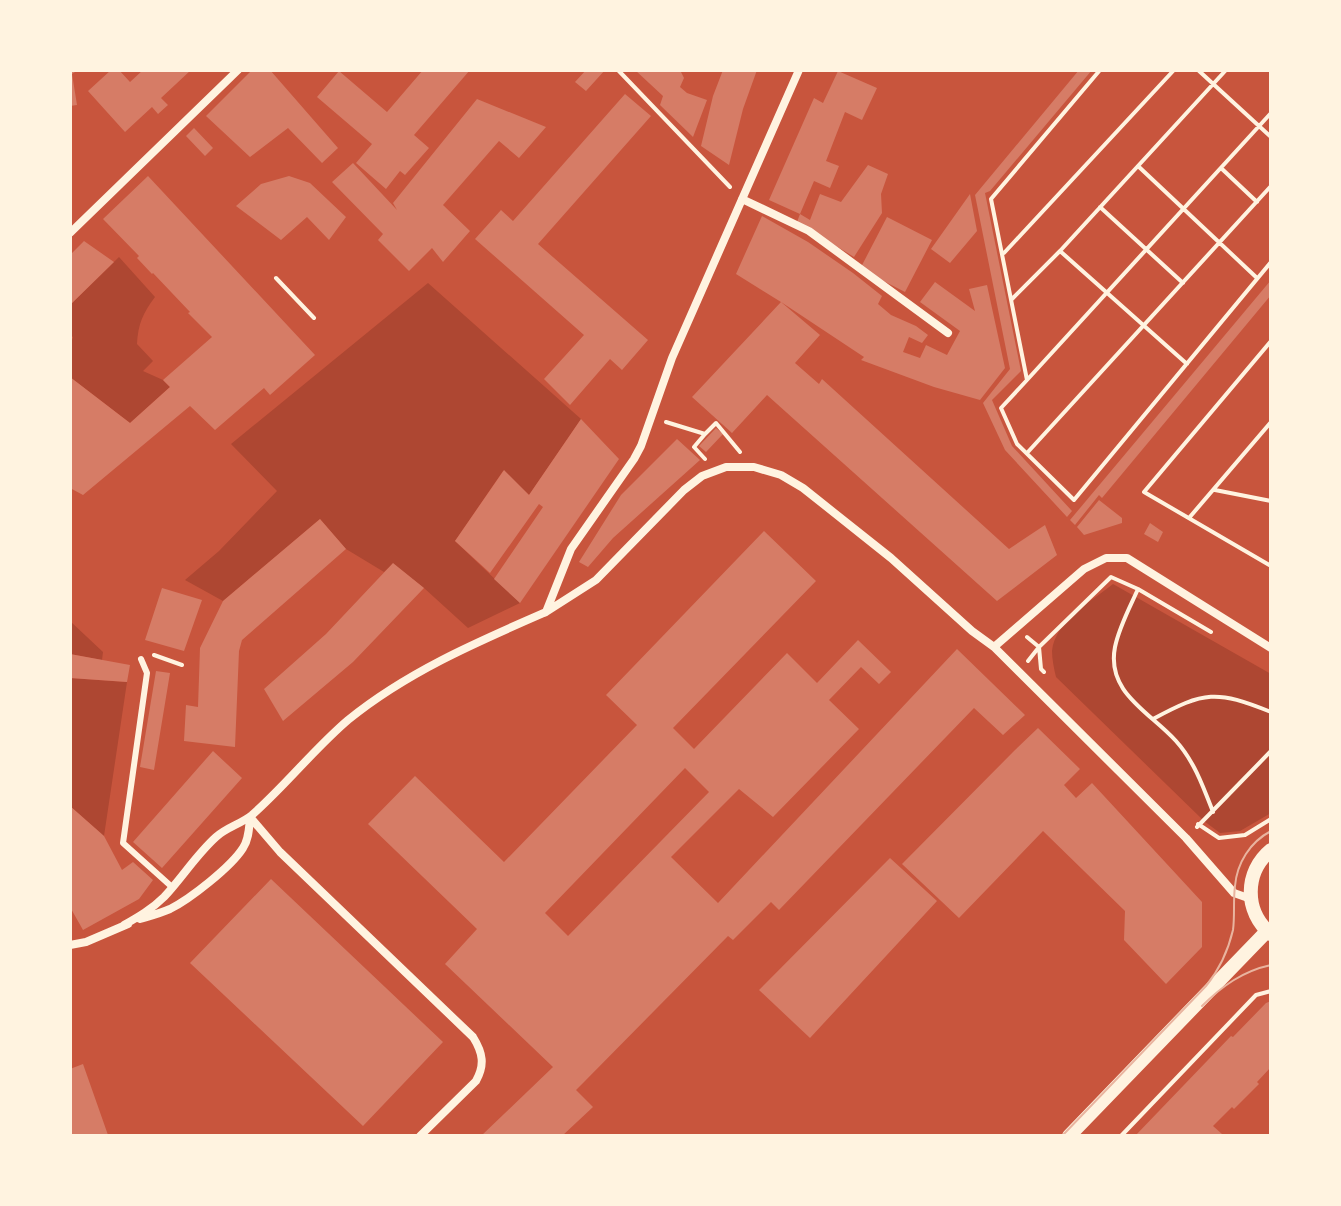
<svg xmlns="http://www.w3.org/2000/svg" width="1341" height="1206" font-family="'Fira Sans',sans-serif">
<rect width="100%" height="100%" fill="#c8553d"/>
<path fill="#ae4732" d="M119,257l36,40c-12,16 -17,27 -18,47l16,17 -10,10 20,9 7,7 -40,36 -60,-46v-30l3,-10 -3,-2v-30z
M428,283l153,136 -52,76 -26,-24 -48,70 65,62 -52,25 -44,-40 -31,-24 -9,8 -38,-23 -26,-30 -97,82 -38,-21 34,-29 58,-60 -46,-47z
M1113,584l158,90v139l-31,18 -20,2 -16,-12 -148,-144c-2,-8 -4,-18 -4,-26 3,-30 40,-50 61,-67z
M70,621l33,31 -1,8 -32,-6z
M70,678l57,4 -23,154 -34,-30z"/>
<path fill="#d67c66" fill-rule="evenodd" d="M70,70h8l-6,4 5,31 -7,1z
M111,70h8l11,12 13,-12h48l-30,28 7,7 -10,9 -6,-7 -27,25 -37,-41z
M252,70h18l68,78 -16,15 -34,-35 -38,29 -44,-41z
M423,70h47l-56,65 15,13 -24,27 -5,-4 -14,18 -30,-26 16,-19 -55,-47 22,-26 48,41z
M586,70h19l-19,21 -11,-9z
M635,70h45l4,8 -4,9 7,6 20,7 -14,37 -33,-32 3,-9z
M723,70h34l-14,39 -14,56 -28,-19 12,-50z
M1079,70h13l-102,121 -5,2 36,178 -29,29 20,46 60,65 -5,6 -62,-67 -22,-47 27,-34 -35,-174z
M838,71l39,17 -15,32 -17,-8 -19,49 13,5 -9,22 -16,-7 -14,33 -31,-14 45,-102 9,5z
M625,94l26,22 -113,128 110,96 -26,30 -12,-11 -40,46 -26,-26 40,-44 -109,-96 26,-29 12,11z
M477,99l69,28 -27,31 -20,-17 -56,64 27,26 -27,31 -11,-14 -23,23 -31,-31 5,-6 -51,-52 21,-19 44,47 -4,-7z
M194,128l19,20 -8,8 -19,-20z
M868,165l20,9 -7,20 1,19 -28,44 -57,-35 3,-8 10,6 10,-26 21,8z
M148,176l167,179 -45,40 -6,-7 -49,42 -25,-24 -107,89 -13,-7v-111l60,46 40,-36 -7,-7 49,-43 -24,-24 2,-1 -37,-39 -1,1 -15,-16 2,-2 -36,-37z
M289,176l21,7 36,34 -17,23 -22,-23 -26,23 -45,-34 25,-22z
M970,194l7,37 -27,32 -19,-14z
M762,216l46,26 45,31 29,23 -4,8 13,11 25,11 12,9 -6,8 -13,-6 -6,15 17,6 6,-13 21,10 13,-24 -40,-29 15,-20 40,29 -6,-22 18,-4 18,83 -25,32 -46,-13 -73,-27 3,-3 -83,-55 39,33 -25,28 24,21 3,-5 187,170 36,-24 12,30 -60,46 -230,-206 -35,38 -40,-36 89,-95 -45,-28z
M887,217l45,23 -27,52 -45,-23z
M84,241l30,21 -44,43v-50z
M1271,280v15l-169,203 -3,-3 -24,30 -5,-5z
M581,419l38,40 -99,144 -26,-24 49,-72 -4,-3 -49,69 -35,-32 49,-71 25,25z
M716,428l7,6 -17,18 -7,-6z
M677,439l23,21 -87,78 -25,29 -9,-5 42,-67z
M1099,500l23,18v5l-38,12 -7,-8z
M320,519l26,30 -104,91 -3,11 -4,96 -51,-6 2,-36 12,2 2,-59 23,-47z
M1150,523l13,9 -5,10 -14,-8z
M764,531l52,50 -143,147 21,21 93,-96 30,30 41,-43 33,32 -12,12 -18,-17 -32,33 30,29 -86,88 -34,-28 -68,68 47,46 239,-254 68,66 -22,20 -29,-27 -195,202 -8,-8 -38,38 -5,-4 -143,145 -9,9 17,17 -31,29h-81l72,-69 -108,-103 32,-35 -109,-105 47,-48 89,86 133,-137 -31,-30zM685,768l24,24 -141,144 -23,-23z
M393,563l31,25 -71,74 -70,59 -19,-32 62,-55z
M162,588l40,12 -18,51 -39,-11z
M70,654l60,11 -3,17 -57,-4z
M156,671l14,2 -16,97 -14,-3z
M1038,728l42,41 -16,16 12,13 16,-15 110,119v45l-36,37 -42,-44 1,-29 -82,-80 -84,87 -57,-54 113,-114z
M213,751l29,27 -80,90 -29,-26z
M70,806l34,30 18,34 11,-8 20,18 -14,19 -56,31 -13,-23z
M890,858l47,43 -127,137 -51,-48z
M271,879l172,163 -80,84 -173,-163z
M1271,1001v66l-14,15 2,2 -25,25 -2,-2 -19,19 9,8 -2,2h-85l96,-100 2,1 33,-34z
M83,1064l25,71 -4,1h-34v-67z"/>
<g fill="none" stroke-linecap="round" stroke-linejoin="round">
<path stroke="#fff3e0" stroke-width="4" d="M618,70l112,117
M1100,70l-109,129 36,181 -26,28 16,36 57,56 197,-238
M1198,70l73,67
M1138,166l119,112
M1221,168l36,34
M1100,207l83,76
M1060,251l127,113
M1004,253l170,-183
M276,278l38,40
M1012,299l48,-48 166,-181
M1271,341l-127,151 127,74
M1027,380l244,-267
M666,422l39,12 11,-11 24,29
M1027,453l244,-267
M705,459l-11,-12 11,-13
M1215,490l56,11
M1189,518l82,-96
M1211,632l-73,-43c-8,18 -19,38 -23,58 -9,46 35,65 61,94 18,20 27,45 37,71
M1027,637l12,10 72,-70 27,12
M1039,647l2,22 3,3
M154,655l28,10
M1028,661l11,-14
M1153,719c52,-28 63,-29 118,-7
M1198,824l21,14 26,-3 26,-16
M1197,827l74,-76
M1121,1136l135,-141 15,-4"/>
<path stroke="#fff3e0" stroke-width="6" d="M141,659l6,14 -24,170 49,44"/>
<path stroke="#fff3e0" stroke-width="8" d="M742,199l67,32 139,102
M70,233l168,-163
M546,612l50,-32 88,-90 18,-14 24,-9h28l27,8 22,13 88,70 81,73 22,16 192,191 48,55 17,6
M994,647l90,-78 22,-11h21l144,90
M250,817l30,35 193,185c10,16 12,28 3,44l-56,55
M140,919c10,-3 21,-6 30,-10 20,-10 61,-42 73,-61 6,-9 6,-20 7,-30
M124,925c14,-8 28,-16 40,-28 18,-19 32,-42 52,-60 11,-10 25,-13 36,-22 34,-30 62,-66 96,-95 59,-48 129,-78 198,-108l25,-63 63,-90 7,-13 31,-88 127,-288
M70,945l16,-3 42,-18"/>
<path stroke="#fff3e0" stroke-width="14" d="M1271,850c-27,22 -27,62 0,84
M1069,1136l198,-205"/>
<path stroke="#e9b49f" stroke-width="2" d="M1202,1006c20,-20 41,-35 69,-41
M1062,1136l144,-150c13,-16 22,-35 27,-56 2,-15 0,-29 2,-44 2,-23 15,-44 36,-55"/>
</g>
<rect width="1341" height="1206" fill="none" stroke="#fff3e0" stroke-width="144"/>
</svg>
